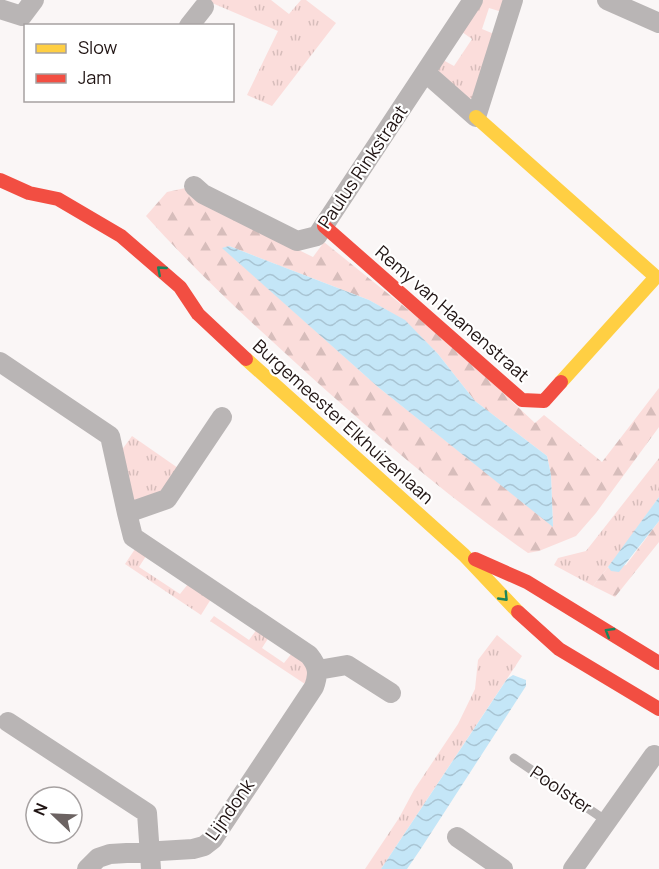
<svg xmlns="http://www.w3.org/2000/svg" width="659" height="869" font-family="Manrope,sans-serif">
<defs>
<pattern id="grass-tufts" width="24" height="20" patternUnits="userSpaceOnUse" patternTransform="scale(1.5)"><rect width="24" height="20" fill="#fbdddb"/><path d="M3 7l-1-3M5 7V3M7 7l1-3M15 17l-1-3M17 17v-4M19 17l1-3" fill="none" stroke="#d7bdbb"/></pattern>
<pattern id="forest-firs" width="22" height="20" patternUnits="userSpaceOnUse" patternTransform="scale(1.5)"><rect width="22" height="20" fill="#fbdddb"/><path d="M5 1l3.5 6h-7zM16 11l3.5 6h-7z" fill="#d7bdbb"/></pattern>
<pattern id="water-waves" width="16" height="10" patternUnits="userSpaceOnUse" patternTransform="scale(1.5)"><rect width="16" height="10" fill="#c4e6f7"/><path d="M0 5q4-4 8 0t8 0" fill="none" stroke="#a8c4d3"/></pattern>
</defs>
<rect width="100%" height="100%" fill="#faf6f6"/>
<path fill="url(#grass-tufts)" d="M205,0h66l18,14 12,-14h5l30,23 -64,83 -25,-11 31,-64z
M483,0h22l-3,12 -13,-4 -7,21 12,5 -21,64 -4,1 -31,-28 5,-11 11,6 18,-27 -10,-7z
M132,436l46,32 -18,26 -27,7 -12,-50z
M659,458v39l-36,51 -30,38 -39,-21 4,-7 28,-7z
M135,549l11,7 -7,11 41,27 8,-10 23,15 -10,16 -76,-51z
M214,616l35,24 8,-11 12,8 -7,11 22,15 8,-10 10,7 7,10 -4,14 -95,-63z
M497,635l25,21 -141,213h-16l34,-51 15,-28 44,-66 17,-35 3,-29z"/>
<path fill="url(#forest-firs)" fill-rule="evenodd" d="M190,187l5,12 118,58 11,-15 129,104 82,77 9,-8 58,47 57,-74v39l-63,86 -20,23 -37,15 -11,2c-77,-54 -149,-115 -219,-178 -56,-51 -112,-102 -163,-159l21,-24zM229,246l140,54 35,20 34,34 37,47 72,55 4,19 2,51 -175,-139 -155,-139z
M659,521v21l-44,55 -22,-11 15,-19v1l18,-3z"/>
<path fill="url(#water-waves)" d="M229,246l140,54 36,20 33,34 37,47 72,55 4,19 2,52 -175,-140 -156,-139z
M659,497v24l-40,51 -8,-1 -3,-4z
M513,675l13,5v6l-106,164 -13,19h-26l126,-190z"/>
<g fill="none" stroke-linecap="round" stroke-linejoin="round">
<path stroke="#b9b5b5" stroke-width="9" d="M514,758l94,64"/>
<path stroke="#b9b5b5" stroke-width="20" d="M607,0l52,23
M0,9l22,7 12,-16
M189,26l15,-19
M426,73l50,44 37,-117
M194,186l9,8 94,47 20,-5 156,-236
M0,362l110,74 17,77 40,-14 55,-82
M318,670l29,-5 44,28
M8,722l139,91 4,56
M457,837l46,32
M87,869l11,-11 12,-4 83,-5 11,-3 9,-7 101,-152c5,-14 4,-21 -5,-32l-176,-118 -6,-24
M573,869l81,-114"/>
<path stroke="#ffcf43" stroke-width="14" d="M476,117l180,160 -95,105
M246,359l218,196 54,57"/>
<path stroke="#f24e42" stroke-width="14" d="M0,180l29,13 29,6 63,37 59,51 18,27 48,45
M324,226l198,174 22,1 17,-19
M475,559l52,23 132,81
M518,612l41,37 100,60"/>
</g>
<defs><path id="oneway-chevron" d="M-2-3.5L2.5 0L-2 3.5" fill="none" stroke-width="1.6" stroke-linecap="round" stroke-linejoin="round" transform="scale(1.5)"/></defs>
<g stroke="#1a845c">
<use href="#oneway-chevron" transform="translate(161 270) rotate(-139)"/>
<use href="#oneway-chevron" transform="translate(504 597) rotate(46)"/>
<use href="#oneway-chevron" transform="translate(609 632) rotate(-149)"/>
</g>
<g text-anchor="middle" stroke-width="4.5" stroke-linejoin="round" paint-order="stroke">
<g font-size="18" fill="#201413" stroke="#fff">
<text transform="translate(363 167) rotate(-56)" y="6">Paulus Rinkstraat</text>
<text transform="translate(452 314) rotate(41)" y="6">Remy van Haanenstraat</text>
<text transform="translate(343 422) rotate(42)" y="6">Burgemeester Elkhuizenlaan</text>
<text transform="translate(561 790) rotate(34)" y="6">Poolster</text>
<text transform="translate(230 810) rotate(-55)" y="6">Lijndonk</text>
</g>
</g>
<rect x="24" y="24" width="210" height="78" fill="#ffffff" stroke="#a6a1a1" stroke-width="1.5"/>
<rect x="36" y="44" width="30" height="9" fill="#ffcf43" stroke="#a6a1a1" stroke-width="1.5"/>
<text x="78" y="54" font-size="18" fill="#201413">Slow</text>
<rect x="36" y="74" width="30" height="9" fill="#f24e42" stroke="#a6a1a1" stroke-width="1.5"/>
<text x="78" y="84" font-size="18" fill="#201413">Jam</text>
<g transform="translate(54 815) rotate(293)"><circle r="28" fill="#ffffff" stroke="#a6a1a1" stroke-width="1.5"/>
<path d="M0-4.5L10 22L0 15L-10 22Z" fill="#6c6362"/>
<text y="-9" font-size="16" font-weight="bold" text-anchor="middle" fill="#201413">N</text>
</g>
</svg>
